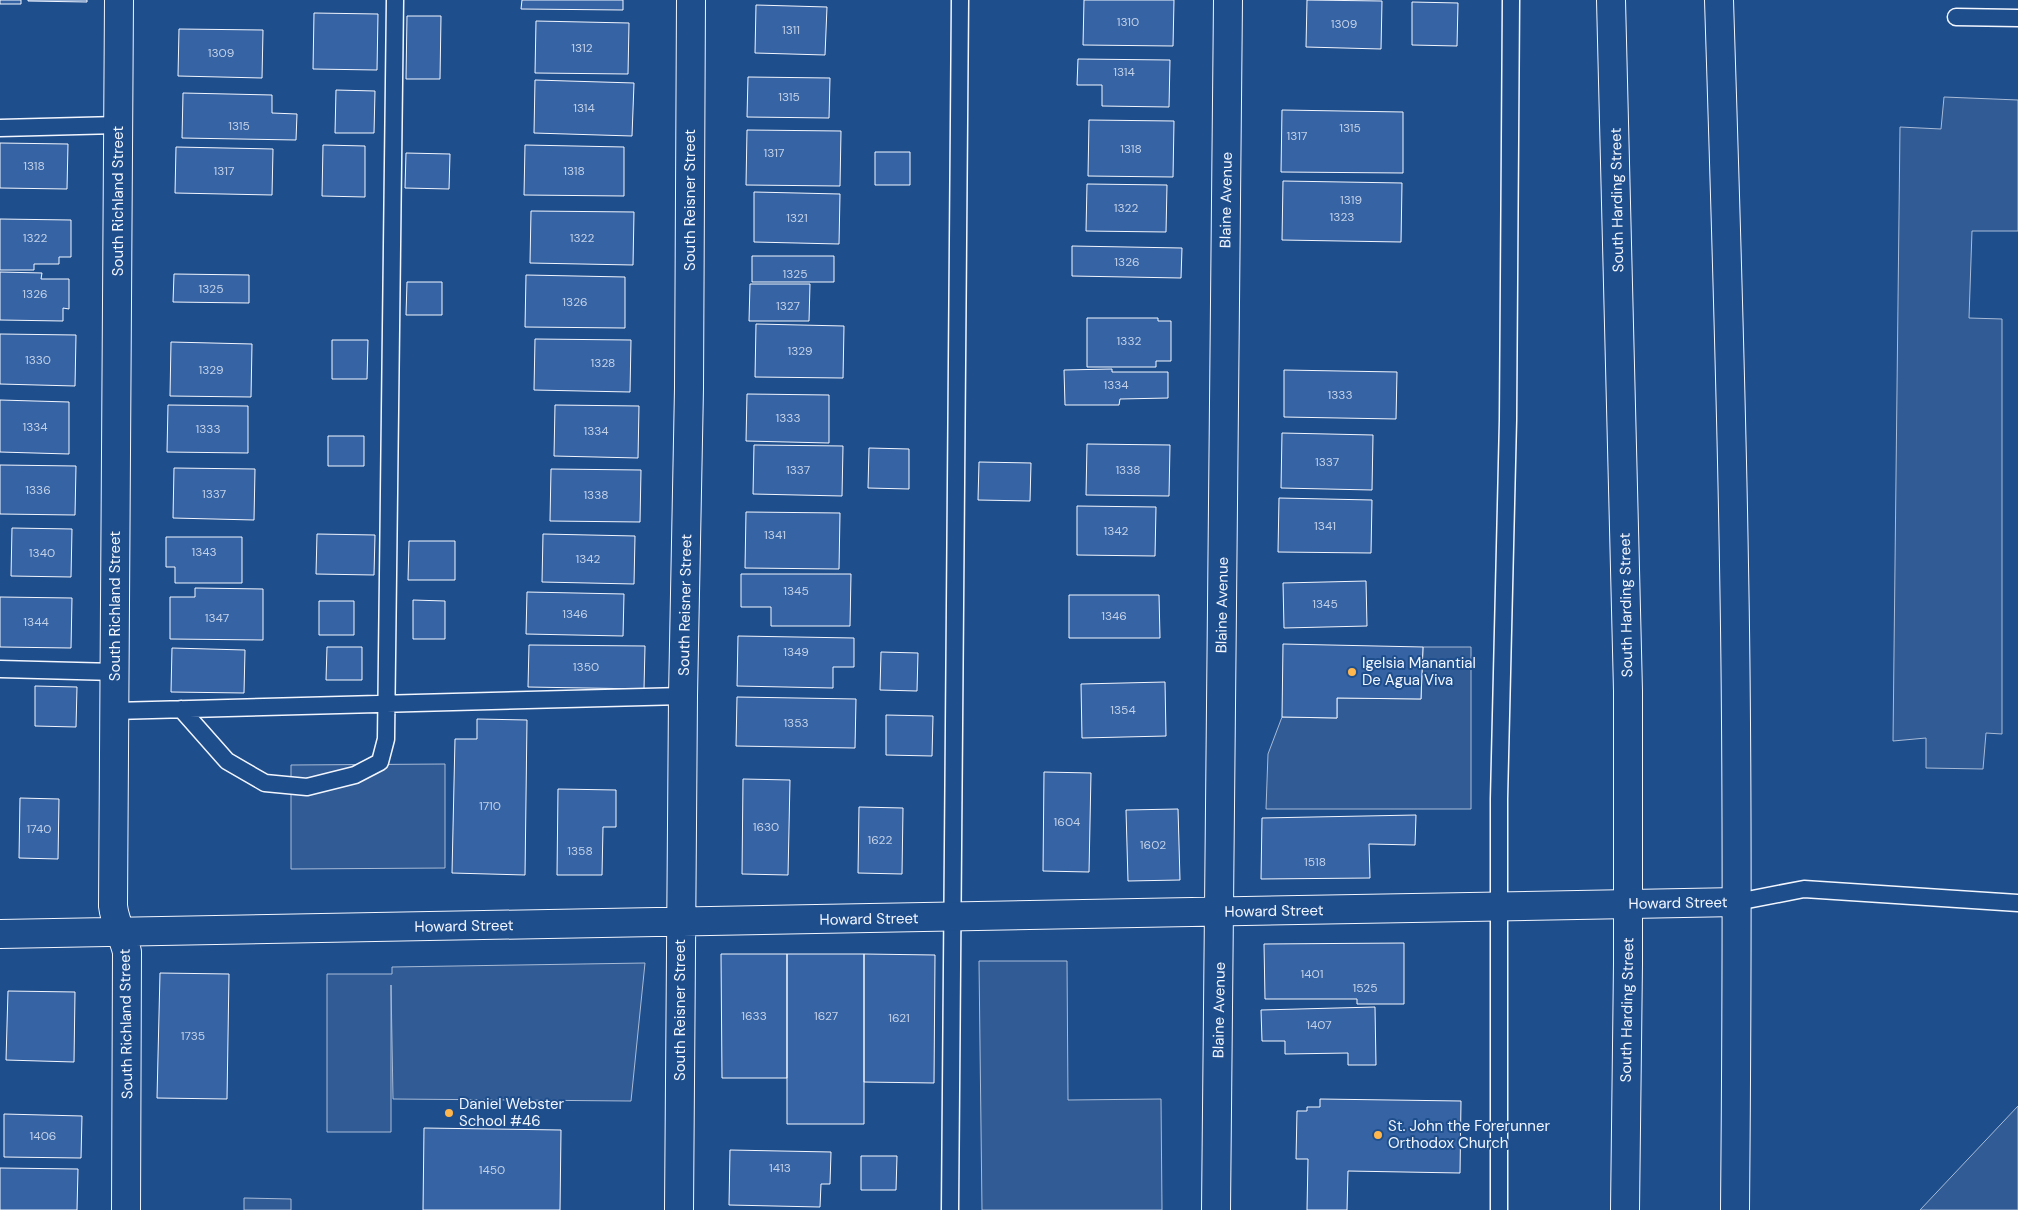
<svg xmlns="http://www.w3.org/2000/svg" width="2018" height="1210" font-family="'DM Sans',sans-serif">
<rect width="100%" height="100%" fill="#1f4e8c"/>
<path fill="#305b95" stroke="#a8bbd7" d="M1944,97l74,3v131h-46l-3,87 33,1v415l-16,-1 -3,36 -57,-1v-30l-33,3 7,-614 41,2z
M1423,647h48v162h-205l2,-55 14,-37 55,1v-20l84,1z
M445,764v104l-154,1v-104z
M979,961h88l1,139 93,-1 1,111h-180z
M645,963l-14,138 -238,-2 -2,-114v147h-64v-158h65v-7z
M2018,1106v104h-98z
M244,1198l47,1v11h-47z"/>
<path fill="#3563a3" stroke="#f2f6ff" d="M0,0h21v4h-21z
M28,0h59v2l-59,-1z
M522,0h101v10l-102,-1z
M1084,0h90l-1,46 -90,-1z
M1307,0l75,1 -1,48 -75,-2z
M1412,2l46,1 -1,43 -45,-1z
M756,5l71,2 -2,48 -70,-2z
M314,13l64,1 -1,56 -64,-1z
M407,16h34l-1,63h-34z
M536,21l93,2 -1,51 -93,-1z
M179,29l84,1 -1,48 -84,-2z
M1078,59l92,1 -1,47 -67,-1v-21h-25z
M748,77l82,1 -1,40 -82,-1z
M535,80l99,3 -2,53 -98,-3z
M336,90l39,1 -1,42h-39z
M183,93l89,2v18l25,1 -1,26 -114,-2z
M1282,110l121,2v61l-122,-1z
M1089,120l85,1 -1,56 -85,-1z
M747,130l94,1 -1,55 -94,-1z
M0,143l68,1 -1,45 -67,-1z
M323,145l42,1v51l-43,-1z
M525,145l99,2v49l-100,-1z
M176,147l97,2 -1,46 -97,-2z
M875,152h35v33h-35z
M406,153l44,1 -1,35 -44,-1z
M1283,181l119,2 -1,59 -119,-2z
M1087,184l80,1 -1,47 -80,-1z
M754,192l86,2 -1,50 -85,-2z
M531,211l103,1 -1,53 -103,-2z
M0,219l71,1v37h-12v7h-25v6h-34z
M1072,246l110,2 -1,30 -109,-2z
M752,256h82v26h-82z
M0,272l42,1 -1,6h28v30l-6,-1v13l-63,-1z
M174,274l75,1v28l-76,-1z
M526,275l99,2v51l-100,-1z
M407,282h35v33h-36z
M750,284h60l-1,37h-60z
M1087,318h71v3h13v40h-15v6h-69z
M756,324l88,2 -1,52 -88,-1z
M0,334l76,1 -1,51 -75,-2z
M535,339l96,1 -1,52 -96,-2z
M332,340h36l-1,39h-35z
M171,342l81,2 -1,53 -81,-1z
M1112,369v3h56v26l-48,1 -1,6h-54l-1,-35z
M1284,370l113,2 -1,47 -112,-2z
M747,394l82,1v48l-83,-2z
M0,400l69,2v52l-69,-2z
M168,405l80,1v47l-81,-1z
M555,405l84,1 -1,52 -84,-2z
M1282,433l91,2 -1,55 -91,-2z
M328,436h36v30h-36z
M1087,444l83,1 -1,51 -83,-1z
M754,445l89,1 -1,50 -89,-2z
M869,448l40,1v40l-41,-1z
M979,462l52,1 -1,38 -52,-1z
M0,465l76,1 -1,49 -75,-1z
M174,468l81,1 -1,51 -81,-2z
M551,469l90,1 -1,52 -90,-1z
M1279,498l93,2 -1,53 -93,-1z
M1077,506l79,1 -1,49 -78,-1z
M746,512l94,1 -1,56 -94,-1z
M12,528l60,1 -1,48 -60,-1z
M317,534l58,1 -1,40 -58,-1z
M543,534l92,2 -1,48 -92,-2z
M166,537h76v46h-67v-16h-9z
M409,541h46v39h-47z
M741,574h110l-1,52h-79v-19h-30z
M1366,581l1,45 -83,2 -1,-45z
M195,588l68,1v51l-93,-1v-42h25z
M527,592l97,2 -1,42 -97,-2z
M1069,595h90l1,43h-91z
M0,597l72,1 -1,50 -71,-1z
M413,600l32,1v38h-32z
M319,601h35v34h-35z
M738,636l116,2v29h-21v21l-96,-2z
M1283,644l140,3 -2,52 -84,-1v20l-55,-1z
M529,645l116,1 -1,43 -116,-2z
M327,647h35v33h-36z
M172,648l73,2 -1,43 -73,-1z
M881,652l37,1 -1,38 -37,-1z
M1165,682l1,54 -84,2 -1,-54z
M35,686l42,1 -1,40 -41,-1z
M737,697l119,2 -1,49 -119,-2z
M886,715l47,1 -1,40 -46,-1z
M477,719l50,1 -2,155 -73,-2 3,-134h22z
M1044,772l47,1 -2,99 -46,-1z
M743,779l47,1 -2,95 -46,-1z
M558,789l58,1v37h-13l-1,48h-45z
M20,798l39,1 -1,60 -39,-1z
M859,807l44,1 -1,66 -44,-1z
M1178,809l2,71 -52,1 -2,-71z
M1416,815l-1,30 -46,-1 1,34 -109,1 1,-61z
M1404,943v61h-47v-5h-92l-1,-55z
M721,954h66v124h-65z
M787,954h77v170h-77z
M864,954l71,1 -1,128 -70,-1z
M160,973l69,1 -2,125 -70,-1z
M8,991l67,1 -1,70 -68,-2z
M1375,1007l1,58h-28v-12l-63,1v-13h-23l-1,-31z
M1320,1099l141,2 -1,72 -112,-2 -1,39h-40l1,-51h-12l1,-48h10v-4h13z
M4,1114l78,2 -1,42 -77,-1z
M424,1128l137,2 -1,80h-137z
M730,1150l101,2 -1,32h-9l-1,23 -91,-2z
M861,1156h36l-1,34h-35z
M0,1168l78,1 -1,41h-77z"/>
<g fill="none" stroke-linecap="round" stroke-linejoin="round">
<defs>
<path id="lane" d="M1956,17l62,1
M0,128l118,-3
M0,669l115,3
M181,709l46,52 38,22 42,4 48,-12 25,-13 6,-23 9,-739
M114,711l569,-15
M1737,902l67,-13 214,14
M950,1210l10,-1210
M1499,1210v-411l9,-379 3,-420"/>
<path id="street" d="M119,0l-6,906c2,17 10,30 14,46l-1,258
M0,934l1737,-32
M679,1210l4,-514 6,-308 2,-388
M1216,1210l12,-1210"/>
<path id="primary" d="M1611,0l17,691v272l-3,247
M1719,0c6,188 12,377 15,565 4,215 3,430 1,645"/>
</defs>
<use href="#lane" stroke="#f2f6ff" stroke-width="19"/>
<use href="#street" stroke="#f2f6ff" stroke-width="30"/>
<use href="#primary" stroke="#f2f6ff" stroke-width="30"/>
<use href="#lane" stroke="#1f4e8c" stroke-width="16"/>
<use href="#street" stroke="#1f4e8c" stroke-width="28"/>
<use href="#primary" stroke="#1f4e8c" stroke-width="28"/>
</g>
<g fill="#ffb74d" stroke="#1f4e8c" stroke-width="2">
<circle cx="1352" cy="672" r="5"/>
<circle cx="449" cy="1113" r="5"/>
<circle cx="1378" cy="1135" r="5"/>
</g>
<g text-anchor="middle" stroke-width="4" stroke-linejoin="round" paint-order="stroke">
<g font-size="12" fill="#c3d1e8">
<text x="1128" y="26">1310</text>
<text x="1344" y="28">1309</text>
<text x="791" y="34">1311</text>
<text x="582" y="52">1312</text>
<text x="221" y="57">1309</text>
<text x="1124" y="76">1314</text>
<text x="789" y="101">1315</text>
<text x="584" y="112">1314</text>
<text x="239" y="130">1315</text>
<text x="1350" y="132">1315</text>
<text x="1297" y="140">1317</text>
<text x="1131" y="153">1318</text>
<text x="774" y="157">1317</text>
<text x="34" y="170">1318</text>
<text x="224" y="175">1317</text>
<text x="574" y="175">1318</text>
<text x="1351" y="204">1319</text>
<text x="1126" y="212">1322</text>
<text x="1342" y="221">1323</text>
<text x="797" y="222">1321</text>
<text x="35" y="242">1322</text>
<text x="582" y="242">1322</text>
<text x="1127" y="266">1326</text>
<text x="795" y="278">1325</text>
<text x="211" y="293">1325</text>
<text x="35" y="298">1326</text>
<text x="575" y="306">1326</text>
<text x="788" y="310">1327</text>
<text x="1129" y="345">1332</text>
<text x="800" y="355">1329</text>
<text x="38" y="364">1330</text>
<text x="603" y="367">1328</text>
<text x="211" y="374">1329</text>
<text x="1116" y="389">1334</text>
<text x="1340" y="399">1333</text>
<text x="788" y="422">1333</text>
<text x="35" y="431">1334</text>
<text x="208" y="433">1333</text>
<text x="596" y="435">1334</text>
<text x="1327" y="466">1337</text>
<text x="798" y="474">1337</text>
<text x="1128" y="474">1338</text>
<text x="38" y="494">1336</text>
<text x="214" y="498">1337</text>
<text x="596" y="499">1338</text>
<text x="1325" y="530">1341</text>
<text x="1116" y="535">1342</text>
<text x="775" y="539">1341</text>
<text x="204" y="556">1343</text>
<text x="42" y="557">1340</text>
<text x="588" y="563">1342</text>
<text x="796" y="595">1345</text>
<text x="1325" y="608">1345</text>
<text x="575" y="618">1346</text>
<text x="1114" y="620">1346</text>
<text x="217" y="622">1347</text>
<text x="36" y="626">1344</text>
<text x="796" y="656">1349</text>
<text x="586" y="671">1350</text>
<text x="1123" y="714">1354</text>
<text x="796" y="727">1353</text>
<text x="490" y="810">1710</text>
<text x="1067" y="826">1604</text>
<text x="766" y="831">1630</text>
<text x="39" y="833">1740</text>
<text x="880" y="844">1622</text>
<text x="1153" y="849">1602</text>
<text x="580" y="855">1358</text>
<text x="1315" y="866">1518</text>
<text x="1312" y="978">1401</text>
<text x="1365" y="992">1525</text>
<text x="754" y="1020">1633</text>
<text x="826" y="1020">1627</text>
<text x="899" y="1022">1621</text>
<text x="1319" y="1029">1407</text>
<text x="193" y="1040">1735</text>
<text x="43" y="1140">1406</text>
<text x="780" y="1172">1413</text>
<text x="492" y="1174">1450</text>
</g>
<g font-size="15" fill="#f2f6ff" stroke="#1f4e8c">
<text transform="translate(690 200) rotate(-90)" y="5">South Reisner Street</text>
<text transform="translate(1226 200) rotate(-89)" y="5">Blaine Avenue</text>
<text transform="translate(1617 200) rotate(-91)" y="5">South Harding Street</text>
<text transform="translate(118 201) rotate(-90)" y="5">South Richland Street</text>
<text transform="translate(685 605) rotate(-89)" y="5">South Reisner Street</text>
<text transform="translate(1222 605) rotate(-89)" y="5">Blaine Avenue</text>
<text transform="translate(1626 605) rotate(-91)" y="5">South Harding Street</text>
<text transform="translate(115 606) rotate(-90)" y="5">South Richland Street</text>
<text transform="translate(1678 903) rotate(-1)" y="5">Howard Street</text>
<text transform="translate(1274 911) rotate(-1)" y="5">Howard Street</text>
<text transform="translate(869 919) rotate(-1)" y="5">Howard Street</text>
<text transform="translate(464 926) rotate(-1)" y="5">Howard Street</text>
<text transform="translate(680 1010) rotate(-90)" y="5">South Reisner Street</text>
<text transform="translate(1219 1010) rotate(-89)" y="5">Blaine Avenue</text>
<text transform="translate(1627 1010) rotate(-89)" y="5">South Harding Street</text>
<text transform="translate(126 1024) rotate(-91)" y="5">South Richland Street</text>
</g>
<g font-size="15" fill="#f2f6ff" stroke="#1f4e8c" text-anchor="start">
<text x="1362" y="668">Igelsia Manantial<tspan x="1362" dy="17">De Agua Viva</tspan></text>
<text x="459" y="1109">Daniel Webster<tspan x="459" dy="17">School #46</tspan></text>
<text x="1388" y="1131">St. John the Forerunner<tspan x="1388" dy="17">Orthodox Church</tspan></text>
</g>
</g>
</svg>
